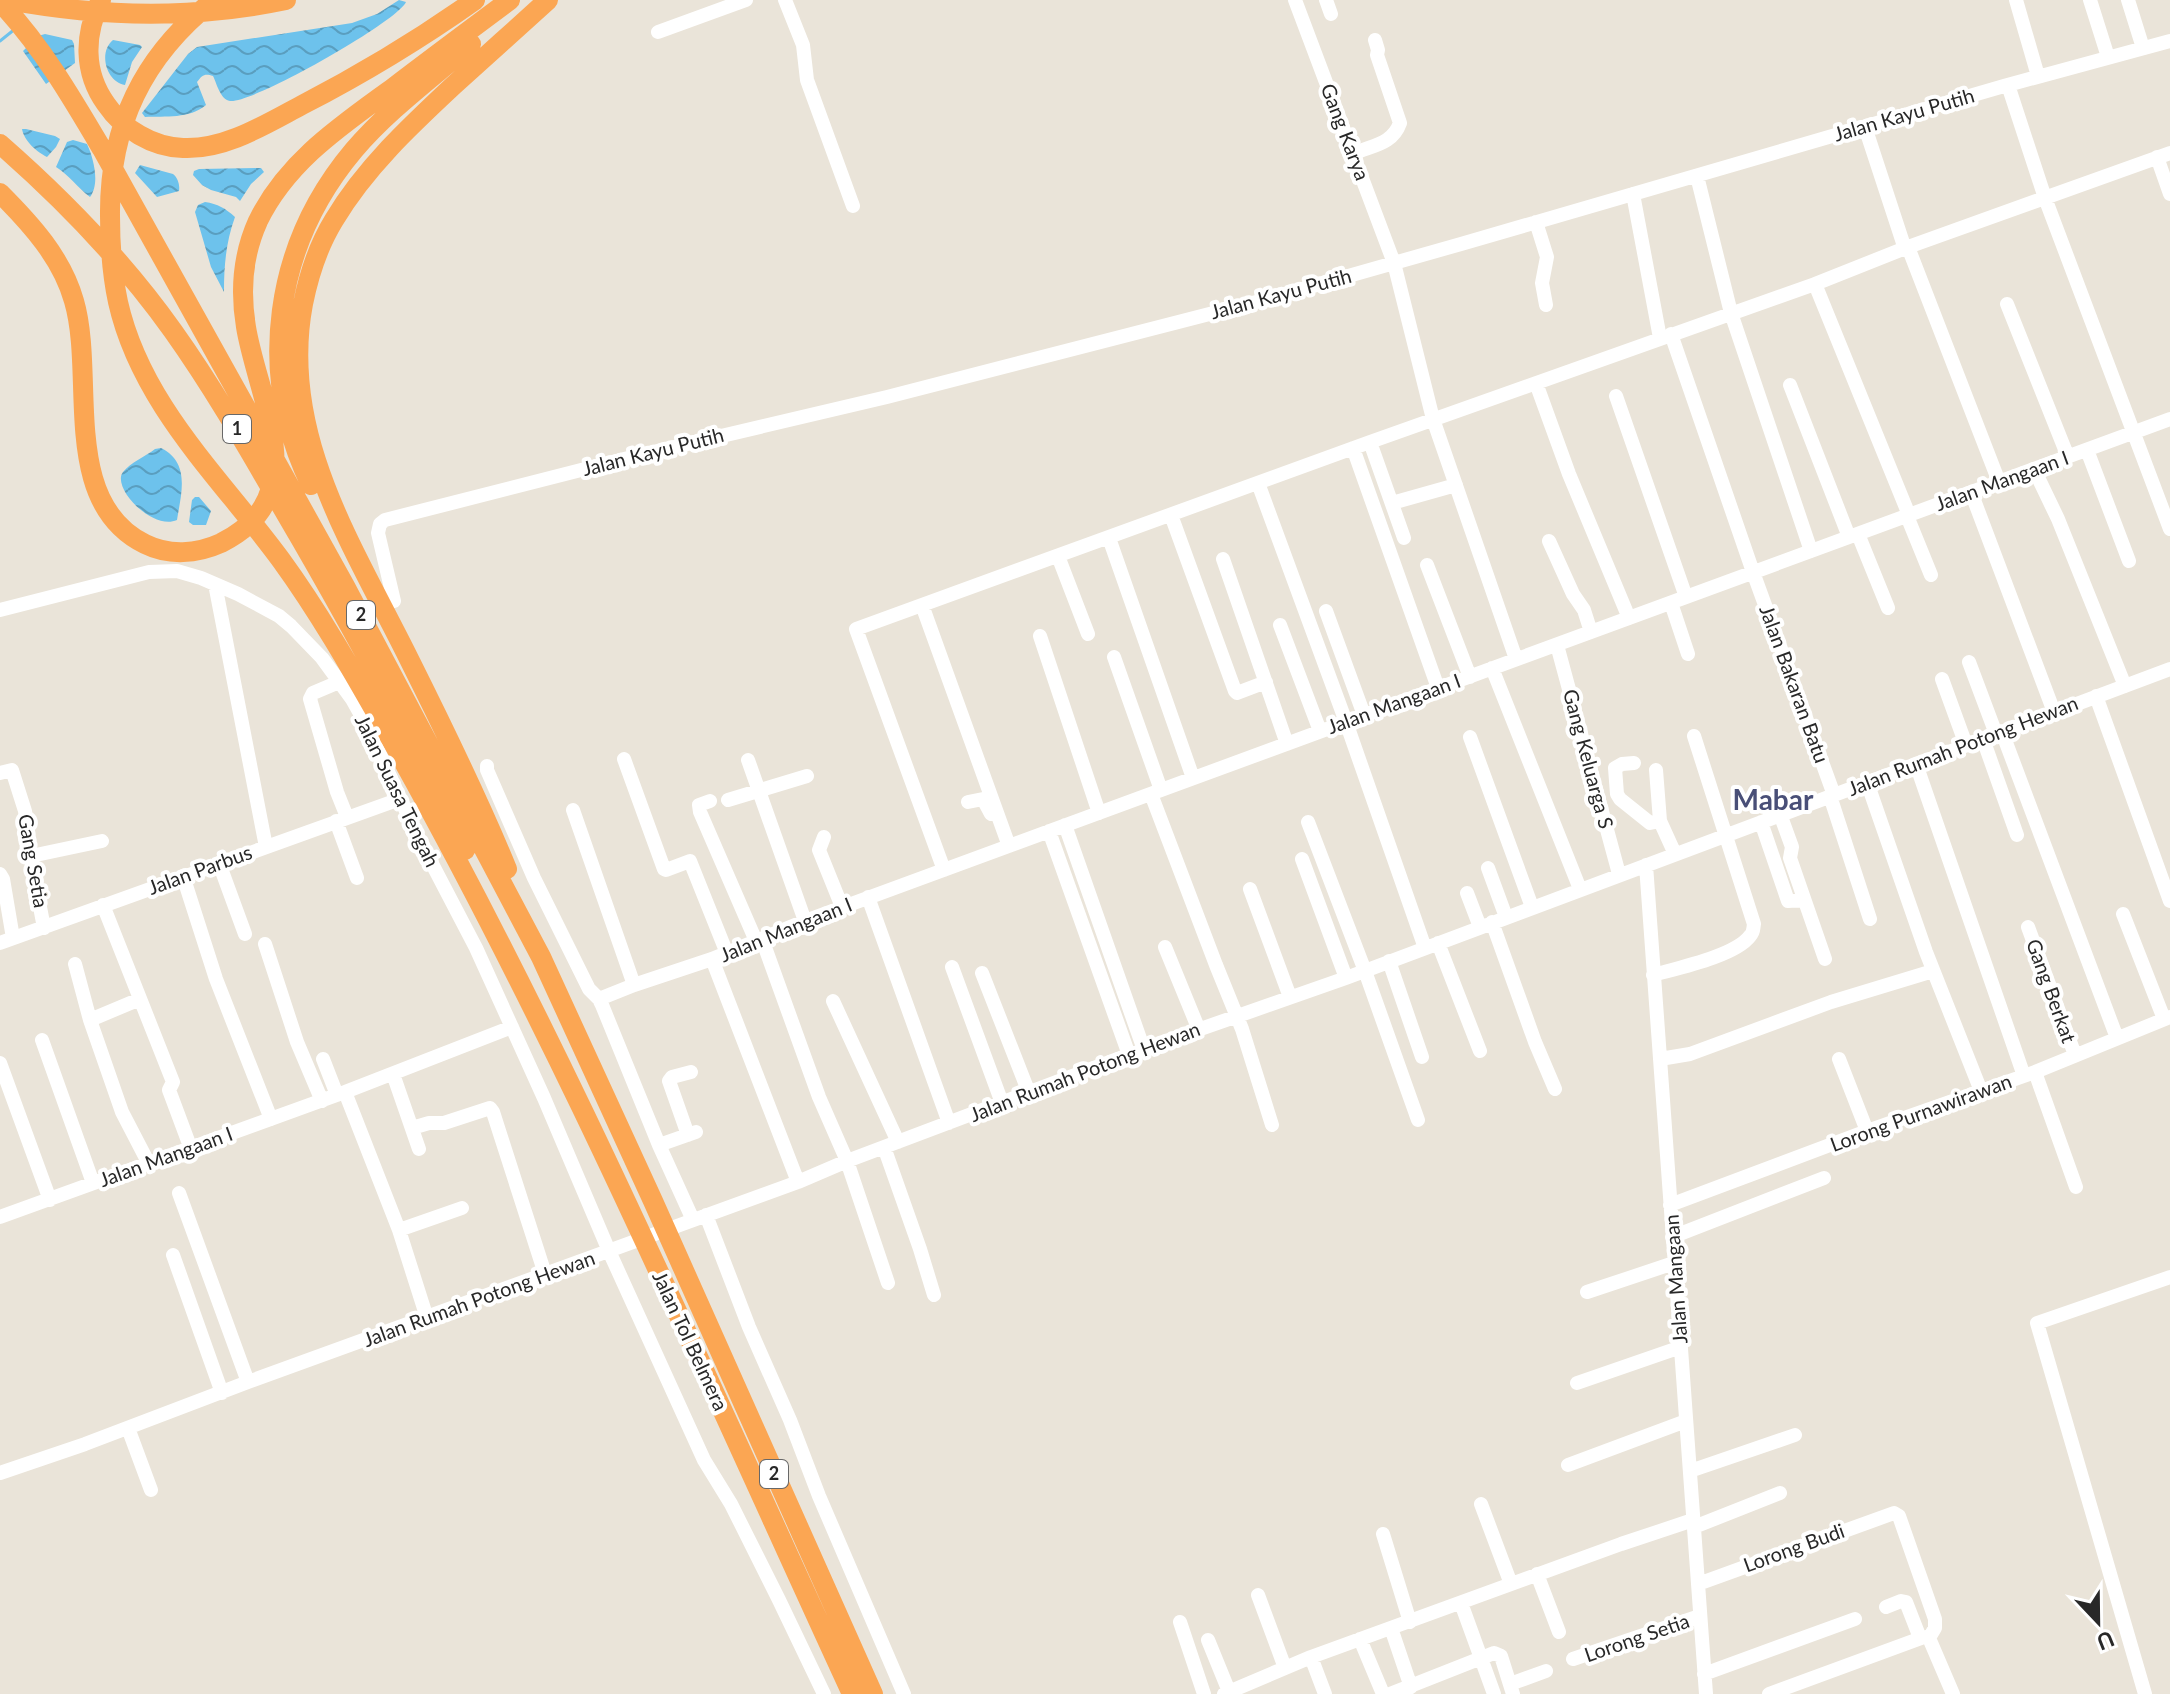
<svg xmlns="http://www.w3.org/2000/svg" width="2170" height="1694" font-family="Lato,sans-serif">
<defs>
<pattern id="water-waves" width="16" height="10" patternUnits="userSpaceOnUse" patternTransform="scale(2)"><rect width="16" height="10" fill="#6dc2ec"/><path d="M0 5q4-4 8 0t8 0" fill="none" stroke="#5a9ebf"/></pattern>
</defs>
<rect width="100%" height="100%" fill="#eae4d9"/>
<path fill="url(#water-waves)" d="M399,0l7,2c-9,20 -154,102 -176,99 -10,-2 -13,-17 -17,-25 -8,-3 -11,-1 -16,6l9,23c-17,14 -40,11 -61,12l-3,-4 46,-59 9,-7 155,-24 25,-9z
M45,34l27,6 2,4 1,19 -29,21 -23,-33 15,-15z
M113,40l27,5 2,2 -10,15 -7,23c-19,-3 -27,-33 -12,-45z
M22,129h4l29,7 5,3 -4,8 -9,10c-10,-5 -23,-16 -25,-28z
M73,140l14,4c7,15 13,40 3,53 -12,-9 -22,-23 -34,-30l11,-25z
M140,165l33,9c5,4 7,11 6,17l-22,6 -22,-24z
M261,168l3,4 -13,12 -11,17 -4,-4 -25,-7 -9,-5 -9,-10 1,-4 5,-2z
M205,202c13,2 20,6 30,15 -9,25 -11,48 -11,75l-13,-25 -16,-55 3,-7z
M161,448c30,15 20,46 16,72 -25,11 -66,-33 -54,-48 7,-9 23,-16 32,-23z
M195,497h4l12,14 -5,14h-13l-4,-3 3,-22z"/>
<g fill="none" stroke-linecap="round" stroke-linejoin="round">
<path stroke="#6dc2ec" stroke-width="3" d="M0,41l15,-12"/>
<path stroke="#fff" stroke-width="14" d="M785,0l18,45 4,35 46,126
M1295,0l99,263 39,156 83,240
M1326,0l5,14
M2016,0l22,76
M2090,0l18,57
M2128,0l15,48
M658,32l88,-32
M2008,85l37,113 125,331
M1865,127l40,122
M1353,154c19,-9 39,-9 47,-31l-23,-68 1,-5 -3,-10
M2157,157l13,37
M1697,176l34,137 80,238
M1633,194l27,144
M1536,222l11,35 -5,26 4,22
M1908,247l91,235
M1815,284l94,231
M2007,304l61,153
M1671,334l82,238 81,223
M1536,383l33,91 60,144
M1790,385l59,152
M1616,396l70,201
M1370,442l34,96
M1353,448l85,240
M2087,450l42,111
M2034,469l24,50 67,167
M1258,483l88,239 79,226
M1971,492l83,220
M1392,503l64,-18
M1171,515l64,176 2,2 29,-11
M1907,516l24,59
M1858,534l30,74
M1109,538l84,240
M1549,541l24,53 11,16 7,22
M1058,556l30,78
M1223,559l64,185
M1427,565l43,112
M215,584l51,263
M394,601l-16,-68 2,-9 5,-4 247,-63 255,-60 373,-96 201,-57 543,-158 166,-45
M1671,603l17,51
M922,605l87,241
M0,610l149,-38 28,-1 24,7 37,16 41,22 12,10 31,32 30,41 14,25 51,111 59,113 68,150 65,153 95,209 27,44 48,96 45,94
M1326,611l38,104
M1280,625l40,106
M1040,636l59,177
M1557,645l62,229
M1114,657l47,133
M1969,662l27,72
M1492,668l88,221
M1942,679l24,66
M339,682l-26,11 -3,6 27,93 10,25
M2096,696l74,205
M2002,732l115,306
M1470,737l62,170
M1983,739l34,96
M624,759l40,110 2,1 24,-9 36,90
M748,760l57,161
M1634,763l-12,1 -7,4 2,26 3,5 30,24 10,-2
M1916,764l108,312
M487,766v4l47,108 55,111 10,10 3,6 57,140 34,75
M1656,770l4,51 15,33
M0,773l12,-3 13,41 8,59 11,58
M1867,782l59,170 55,139
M1151,794l65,171 26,64 30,96
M1830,796l40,123
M728,800l79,-24
M710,801l-11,4 1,7 56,129
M968,802l15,-3 8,15
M573,810l61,175
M1780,814l12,33 -2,11 35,101
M336,821l21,57
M1308,822l57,149 53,149
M1761,822l27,79 16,-1
M1065,825l79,225
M1049,831l80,224
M824,837l-5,13 23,57
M31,856l71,-15
M1302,859l44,119
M219,863l26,71
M1646,865l60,829
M1488,868l18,49
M944,870l-88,-241 514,-187 445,-158 93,-37 262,-94
M0,874l3,5 10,59
M183,876l33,103 55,140
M1250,889l40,108
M1467,893l13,34
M868,897l81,226
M103,905l70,177 -4,8 22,59
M2123,914l41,105
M1492,922l43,120 20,47
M2028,927l47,128
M762,939l57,158 28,64 41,122
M0,943l400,-144
M1438,943l42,108
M265,944l32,98 25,59
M1165,947l34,83
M712,959l86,223
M1389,961l33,96
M75,964l15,56 32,92 27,52
M952,967l50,136
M982,973l47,120
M1653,975c25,-7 82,-19 97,-39 4,-4 3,-7 4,-12l-60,-188
M599,999l35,-14 78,-26 93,-38 1365,-502
M833,1001l65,141
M90,1020l50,-21
M42,1040l51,143
M323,1059l14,36
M1660,1059l30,-5 141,-52 102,-31
M1839,1059l28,72
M0,1063l50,137
M2035,1072l41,115
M393,1074l26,75
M345,1092l54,138 28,88
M412,1128l17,-5h15l46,-15 3,4 52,162
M688,1135l-19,-54 3,-4 19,-5
M659,1145l37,-13
M884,1147l36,102 14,46
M179,1193l69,189
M1670,1205l197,-74 168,-59 135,-55
M706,1215l43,112 41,93 29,76 85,198
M0,1217l345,-125 167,-65
M399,1230l63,-22
M1672,1237l152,-59
M173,1255l49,138
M1587,1292l87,-29
M1577,1383l104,-36
M128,1428l23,62
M1568,1465l118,-44
M1690,1471l105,-36
M0,1473l85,-29 163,-62 550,-200 49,-21 305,-115 194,-68 824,-309
M1481,1504l30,80
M1694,1527l86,-34
M1383,1534l27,88
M1537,1574l22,58
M1698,1584l196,-71 5,3 36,103v9l-6,10
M1258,1595l27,73
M1461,1603l33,91
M1886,1607l15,-6 5,1 14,36
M1180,1622l24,72
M1391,1628l20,59
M1929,1638l24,56
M1360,1639l23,55
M1208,1640l22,54
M1311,1657l14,37
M1573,1659l127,-43
M1704,1674l151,-55
M1510,1684l36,-13
M1224,1694l87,-37 310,-113 72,-24
M1390,1694l104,-41 7,3 12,38
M1769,1694l155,-57 5,1
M2145,1694l-108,-371 133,-46"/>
<path stroke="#fba653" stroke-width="20" d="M8,0c91,17 187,19 278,0
M101,0c-17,34 -18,72 5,104 17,25 46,43 77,44 42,2 83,-24 119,-43 60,-31 118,-66 173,-105
M214,0c-71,56 -105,126 -104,216 0,29 2,58 8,86 23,103 103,176 163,258 40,55 73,114 106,172 175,310 316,639 465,962
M0,2c41,43 72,96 102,147l243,437 196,371 112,244 220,493
M0,144c64,56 124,118 173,187 47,66 86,137 127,207 59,102 115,206 165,312
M0,193c31,31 62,65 74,108 22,75 -15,201 71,243 24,12 52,10 76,-1 95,-47 37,-142 25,-216 -6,-36 -3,-73 12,-106 29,-60 84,-96 136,-134 38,-29 77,-58 116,-87
M311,485c-55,-113 -37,-240 43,-335 34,-40 78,-72 117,-106
M507,869c-29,-71 -63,-140 -97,-208 -55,-112 -132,-226 -107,-357 6,-30 15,-58 31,-84 31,-52 76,-94 120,-135 31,-28 63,-57 94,-85"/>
</g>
<g text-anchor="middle" stroke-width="8" stroke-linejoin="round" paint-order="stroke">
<g fill="#fff" stroke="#686868" stroke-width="2">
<rect x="223" y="415" width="28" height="28" rx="6"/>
<rect x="347" y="601" width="28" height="28" rx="6"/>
<rect x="760" y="1460" width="28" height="28" rx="6"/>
</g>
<g font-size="18" font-weight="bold" fill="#282828">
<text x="237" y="435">1</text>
<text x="361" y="621">2</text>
<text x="774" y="1480">2</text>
</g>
<g font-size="20" fill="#282828" stroke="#fff">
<text transform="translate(1904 115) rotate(-16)" y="7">Jalan Kayu Putih</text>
<text transform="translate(1345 132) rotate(69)" y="7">Gang Karya</text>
<text transform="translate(1281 294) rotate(-15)" y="7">Jalan Kayu Putih</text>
<text transform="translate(653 452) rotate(-14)" y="7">Jalan Kayu Putih</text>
<text transform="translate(2002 481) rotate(-20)" y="7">Jalan Mangaan I</text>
<text transform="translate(1794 684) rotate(70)" y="7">Jalan Bakaran Batu</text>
<text transform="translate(1394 704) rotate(-20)" y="7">Jalan Mangaan I</text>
<text transform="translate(1963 746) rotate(-21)" y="7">Jalan Rumah Potong Hewan</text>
<text transform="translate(1588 759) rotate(75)" y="7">Gang Keluarga S</text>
<text transform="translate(397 791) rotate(64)" y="7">Jalan Suasa Tengah</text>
<text transform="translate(33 861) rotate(80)" y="7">Gang Setia</text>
<text transform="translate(200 870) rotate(-20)" y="7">Jalan Parbus</text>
<text transform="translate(786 930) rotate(-22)" y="7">Jalan Mangaan I</text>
<text transform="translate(2051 991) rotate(70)" y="7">Gang Berkat</text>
<text transform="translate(1085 1072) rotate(-21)" y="7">Jalan Rumah Potong Hewan</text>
<text transform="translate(1921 1113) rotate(-20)" y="7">Lorong Purnawirawan</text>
<text transform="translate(166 1157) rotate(-20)" y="7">Jalan Mangaan I</text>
<text transform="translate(1676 1279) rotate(-94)" y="7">Jalan Mangaan</text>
<text transform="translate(479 1299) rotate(-20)" y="7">Jalan Rumah Potong Hewan</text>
<text transform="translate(690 1341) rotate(65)" y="7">Jalan Tol Belmera</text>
<text transform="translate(1794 1548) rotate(-20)" y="7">Lorong Budi</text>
<text transform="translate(1637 1638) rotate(-19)" y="7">Lorong Setia</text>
</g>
<g font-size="28" font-weight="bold" fill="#494f77" stroke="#fff">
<text x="1773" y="810">Mabar</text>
</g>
</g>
<g transform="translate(2098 1622) rotate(158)" stroke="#ffffff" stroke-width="6" paint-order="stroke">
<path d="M0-6L14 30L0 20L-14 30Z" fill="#282828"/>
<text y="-12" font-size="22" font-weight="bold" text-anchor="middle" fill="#282828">U</text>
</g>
</svg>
